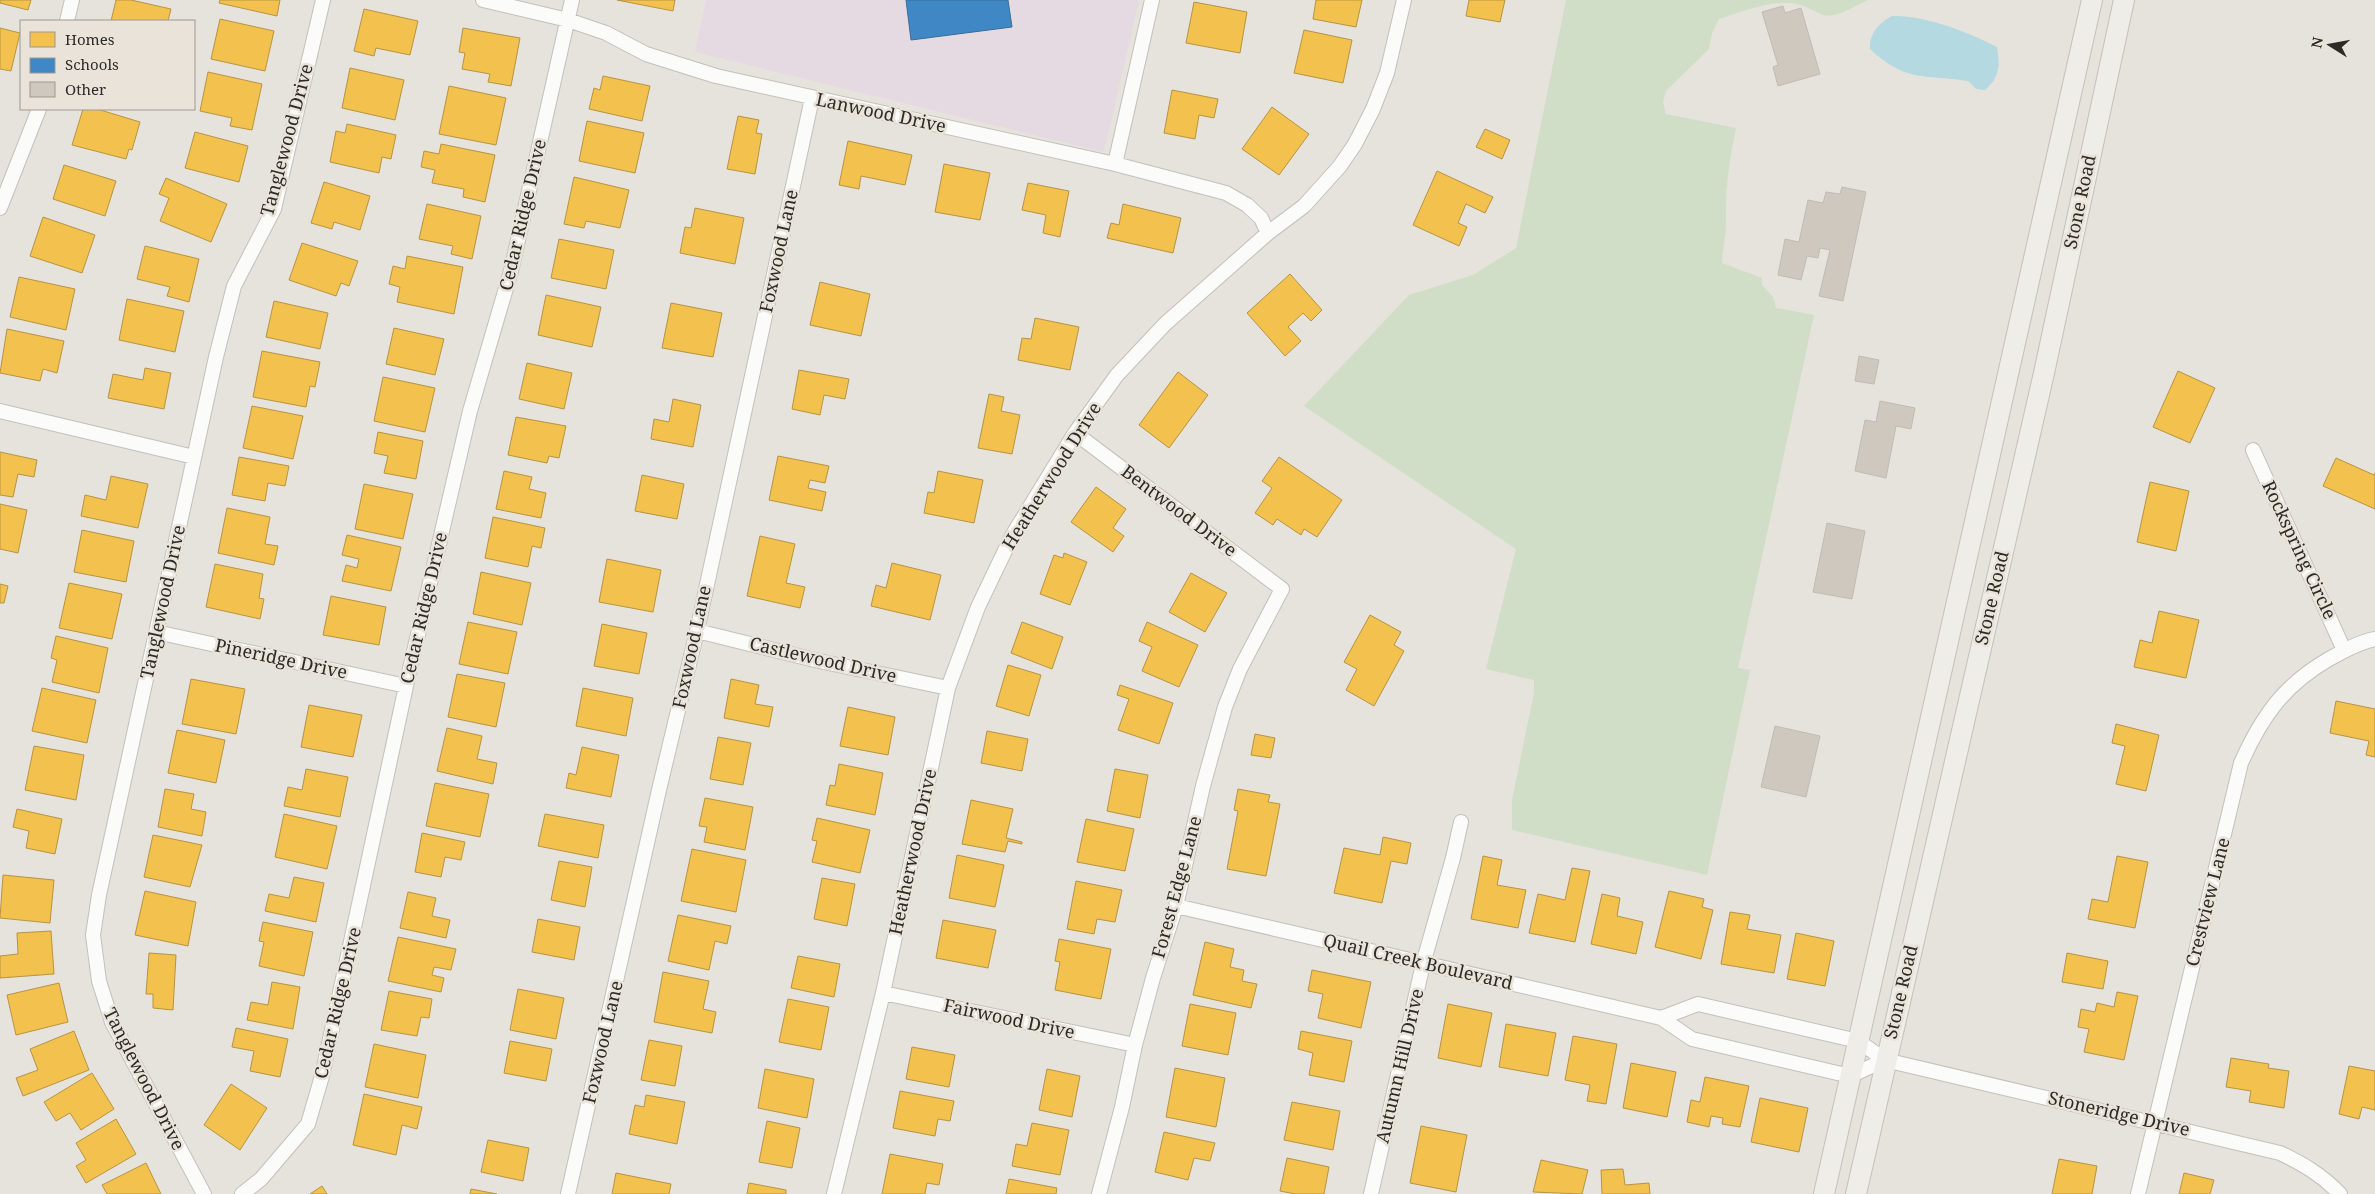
<svg xmlns="http://www.w3.org/2000/svg" width="2375" height="1194" font-family="'Noto Serif',serif">
<rect width="100%" height="100%" fill="#e6e2dc"/>
<path fill="#e5dae2" d="M706,0h433l-35,152 -409,-100z"/>
<path fill="#d0dec7" d="M1566,0h302c-12,5 -30,18 -44,15 -10,-3 -19,-11 -33,-12 -23,-2 -50,9 -72,16l-7,14 -3,16 -43,42 -3,11 3,12 70,14c-7,35 -11,60 -10,96 0,13 -4,26 -4,39l40,15v7l11,12 3,11 38,7 -76,353 12,2 -43,205 -195,-45v-30l22,-107v-13l-48,-11 30,-120 -212,-143 105,-111 64,-20 43,-27z"/>
<path fill="#b4d9e0" d="M1892,16c33,-1 76,16 105,31 3,19 3,30 -12,43l-9,-1 -8,-8c-45,-7 -61,2 -98,-32 -1,-15 9,-26 22,-33z"/>
<path fill="#f2c14e" stroke="#b79442" d="M0,0h31l-3,10 -28,-7z
M116,0h15l40,9 -3,12h-57z
M220,0h60l-3,16 -58,-13z
M617,0h58l-2,11z
M1316,0h46l-6,27 -43,-8z
M1469,0h36l-5,22 -34,-6z
M1194,2l53,10 -7,41 -54,-10z
M364,9l54,12 -8,34 -34,-7 -2,8 -20,-5z
M220,19l54,12 -9,40 -54,-12z
M0,28l20,5 -9,38 -11,-2z
M463,28l57,10 -9,48 -23,-4 2,-8 -28,-5 3,-16 -6,-1z
M1304,30l48,10 -9,43 -49,-10z
M350,68l54,12 -9,40 -53,-12z
M208,72l54,12 -10,46 -22,-4 2,-8 -32,-7z
M603,76l47,10 -8,35 -53,-12 5,-21 6,2z
M449,86l57,12 -10,47 -57,-11z
M1172,90l46,9 -4,19 -15,-3 -4,24 -31,-6z
M1272,107l37,27 -30,41 -37,-26z
M83,109h14l43,13 -8,28 -3,-1 -3,10 -54,-14z
M738,116l21,4 -3,13 6,1 -7,40 -28,-5z
M587,121l57,12 -9,40 -56,-12z
M347,124l49,11 -5,24 -9,-2 -3,16 -49,-11 6,-31 9,2z
M1485,129l25,11 -8,19 -26,-12z
M195,132l53,14 -9,36 -54,-14z
M848,141l64,14 -7,30 -44,-9 -2,13 -20,-4z
M441,144l54,11 -10,47 -22,-5 1,-8 -32,-6 3,-13 -14,-3 3,-16 15,3z
M944,164l46,9 -10,47 -45,-8z
M64,165l52,16 -11,35 -52,-17z
M1437,171l56,26 -8,16 -19,-9 -8,19 9,4 -8,19 -46,-21z
M574,177l55,13 -9,38 -34,-7 -2,7 -20,-4z
M166,178l61,26 -16,38 -51,-21 9,-23 -10,-4z
M324,182l46,14 -10,34 -26,-8 -2,7 -21,-6z
M1028,183l41,8 -9,46 -17,-4 3,-18 -24,-5z
M427,204l54,12 -9,43 -21,-5 2,-8 -34,-7z
M1123,204l58,14 -8,35 -66,-15 4,-15 8,2z
M695,208l49,10 -9,46 -55,-11 5,-26 6,1z
M43,217l52,18 -13,38 -52,-17z
M559,239l55,11 -8,39 -55,-11z
M302,243l56,18 -9,25 -8,-3 -5,13 -47,-16z
M145,246l54,13 -10,43 -22,-6 3,-9 -33,-8z
M407,256l56,11 -9,47 -57,-12 3,-15 -11,-3 4,-18 12,3z
M1290,274l32,36 -11,11 -8,-8 -15,14 13,14 -16,15 -38,-43z
M19,277l56,12 -9,41 -56,-13z
M820,282l50,12 -9,42 -51,-11z
M546,295l55,12 -9,40 -54,-12z
M127,299l57,12 -9,41 -56,-12z
M274,301l54,12 -8,36 -54,-12z
M671,303l51,10 -9,44 -51,-9z
M1035,318l44,9 -9,43 -52,-10 4,-22 9,1z
M394,328l50,11 -9,36 -49,-11z
M7,329l57,12 -7,32 -14,-4 -3,12 -40,-8z
M262,351l58,11 -5,25 -5,-1 -4,21 -53,-10z
M527,363l45,10 -8,36 -45,-10z
M145,368l26,5 -7,36 -56,-11 5,-24 30,6z
M799,370l50,9 -4,20 -21,-4 -4,20 -28,-6z
M2178,371l37,17 -25,55 -37,-16z
M1178,372l30,23 -39,53 -30,-23z
M383,377l52,11 -10,44 -51,-11z
M989,394l15,3 -3,14 19,4 -8,39 -34,-6z
M673,399l28,6 -8,42 -42,-8 3,-20 15,3z
M252,406l51,10 -10,43 -50,-11z
M516,417l50,9 -7,32 -10,-2 -2,7 -39,-8z
M378,432l45,9 -7,38 -32,-6 4,-17 -14,-3z
M0,452l37,8 -3,17 -16,-3 -5,23 -13,-2z
M778,456l51,10 -4,17 -15,-3 -2,8 18,4 -4,19 -53,-11z
M239,457l50,9 -4,20 -17,-3 -3,18 -33,-6z
M1279,457l63,43 -25,37 -13,-8 -3,6 -24,-16 -4,6 -18,-12 17,-25 -10,-7z
M2336,458l38,17 1,-2v36l-52,-23z
M504,471l28,6 -3,12 17,4 -5,25 -45,-9z
M938,471l45,9 -9,43 -50,-10 4,-21 6,1z
M642,475l42,9 -7,35 -42,-8z
M111,476l37,8 -10,44 -57,-12 4,-21 21,5z
M2150,482l39,9 -13,60 -39,-9z
M364,484l49,10 -10,45 -48,-10z
M1096,487l30,22 -13,19 11,8 -11,16 -42,-30z
M0,504l27,6 -9,43 -18,-4z
M227,508l43,9 -5,27 13,2 -4,19 -56,-12z
M493,517l52,11 -4,20 -9,-2 -4,21 -43,-9z
M82,530l52,11 -8,41 -52,-10z
M347,535l54,12 -10,44 -49,-10 4,-16 11,3 2,-9 -17,-4z
M760,536l35,8 -9,39 19,4 -5,21 -53,-12z
M1064,553l23,9 -17,43 -30,-11 14,-39 9,3z
M607,559l54,11 -8,42 -54,-10z
M892,563l49,12 -11,45 -59,-14 5,-21 10,3z
M215,564l48,10 -4,24 5,1 -4,20 -54,-12z
M481,572l50,11 -9,42 -49,-11z
M1191,573l36,20 -22,39 -36,-20z
M69,583l53,11 -10,45 -53,-11z
M0,584l8,2 -4,17h-4z
M331,596l55,11 -7,38 -56,-10z
M2159,611l40,9 -13,58 -52,-11 6,-27 12,3z
M1370,615l31,17 -7,13 10,6 -30,55 -28,-16 11,-21 -13,-7z
M468,622l49,10 -9,42 -49,-10z
M1022,622l41,15 -11,32 -41,-16z
M1147,622l51,23 -19,42 -37,-16 10,-24 -13,-6z
M602,624l45,9 -8,41 -45,-8z
M56,636l52,12 -9,45 -47,-11 5,-22 -6,-2z
M1008,665l33,10 -12,41 -33,-10z
M457,674l48,9 -9,44 -48,-10z
M191,679l54,10 -9,45 -54,-10z
M731,679l28,6 -4,19 18,3 -4,20 -45,-9z
M1120,685l53,18 -14,41 -41,-14 11,-31 -12,-4z
M42,688l54,12 -9,43 -55,-12z
M583,688l50,10 -7,38 -50,-10z
M2336,701l39,8v48l-9,-2 3,-14 -39,-8z
M309,705l53,10 -9,42 -52,-10z
M848,707l47,10 -7,38 -48,-9z
M2116,724l43,11 -13,56 -30,-7 9,-38 -13,-3z
M447,728l35,8 -5,23 20,4 -4,21 -56,-13z
M177,730l48,10 -9,43 -48,-10z
M987,731l41,8 -6,32 -41,-8z
M1255,734l20,4 -4,20 -20,-3z
M718,737l33,6 -8,42 -33,-6z
M34,746l50,9 -8,45 -51,-10z
M582,747l37,8 -8,42 -45,-9 3,-15 7,2z
M839,764l44,9 -8,42 -49,-10 4,-20 5,1z
M306,769l42,8 -8,40 -56,-11 4,-19 14,3z
M1115,769l33,6 -8,43 -33,-7z
M435,783l54,11 -9,43 -54,-11z
M165,789l29,5 -3,15 15,3 -4,24 -44,-9z
M1238,789l32,6 -2,7 12,2 -14,72 -39,-7 11,-58 -4,-1z
M705,798l48,9 -8,43 -41,-8 3,-15 -8,-1z
M971,800l42,9 -7,29 16,4v2l-14,-3 -3,11 -43,-8z
M17,809l45,10 -7,35 -29,-6 3,-17 -16,-4z
M284,814l53,12 -10,43 -52,-12z
M545,814l59,11 -6,33 -60,-12z
M817,818l53,12 -10,43 -48,-11 5,-21 -5,-1z
M1086,819l48,10 -9,42 -48,-9z
M422,833l43,9 -4,18 -16,-3 -4,20 -26,-5z
M153,835l49,10 -12,42 -46,-10z
M1383,837l28,6 -4,21 -16,-3 -9,42 -48,-10 10,-45 36,7z
M692,849l54,11 -10,52 -55,-11z
M957,855l47,10 -9,42 -46,-9z
M1483,856l19,4 -5,25 29,5 -8,38 -47,-9z
M2117,856l31,6 -13,66 -47,-9 4,-20 16,3z
M559,861l33,6 -7,40 -34,-7z
M1572,868l18,3 -15,71 -46,-9 9,-39 27,6z
M3,875l51,5 -4,43 -50,-5z
M294,877l30,6 -8,39 -51,-11 4,-17 20,4z
M822,878l33,6 -8,42 -33,-7z
M1076,881l46,9 -7,32 -18,-3 -3,15 -27,-5z
M145,891l51,11 -8,44 -53,-11z
M1669,891l35,8 -2,8 11,3 -12,49 -46,-12z
M408,892l28,6 -4,18 18,4 -4,18 -46,-10z
M1602,894l18,4 -3,18 26,6 -7,32 -45,-10z
M1730,912l20,3 -3,14 34,6 -7,38 -53,-9z
M678,915l53,11 -4,18 -12,-3 -6,29 -41,-9z
M538,919l42,8 -6,33 -42,-8z
M943,920l53,10 -8,38 -52,-10z
M263,922l50,10 -9,44 -45,-10 5,-24 -5,-1z
M51,931l3,43 -54,4v-22l18,-2 -1,-21z
M1796,933l38,8 -9,45 -38,-7z
M398,937l58,12 -5,21 -17,-3 -2,8 12,3 -3,14 -53,-11z
M1059,939l52,10 -10,50 -46,-9 5,-28 -5,-1z
M1205,942l29,7 -4,18 14,3 -2,11 15,3 -6,24 -58,-13z
M149,953l27,2 -3,55 -20,-2v-14h-7z
M2067,953l41,8 -5,28 -41,-7z
M798,956l42,8 -6,33 -43,-9z
M1312,970l59,12 -10,46 -43,-10 5,-24 -15,-3z
M663,972l46,9 -6,28 13,3 -4,21 -58,-11z
M272,982l28,5 -7,42 -46,-9 4,-18 17,3z
M59,983l9,39 -52,13 -9,-40z
M518,989l46,9 -8,41 -46,-9z
M389,991l43,8 -3,19 -8,-1 -4,19 -36,-6z
M2117,992l21,4 -14,64 -40,-8 5,-23 -11,-2 3,-18 14,3 2,-9 17,4z
M788,999l41,8 -8,43 -42,-8z
M1190,1004l46,9 -8,42 -46,-9z
M1448,1004l44,9 -11,54 -43,-9z
M1506,1024l50,9 -8,43 -49,-9z
M236,1028l52,11 -8,38 -30,-6 4,-20 -22,-4z
M74,1031l15,39 -66,26 -7,-18 22,-8 -8,-21z
M1301,1031l51,10 -8,41 -35,-7 4,-22 -15,-4z
M1573,1036l44,8 -11,60 -19,-3 3,-16 -25,-5z
M649,1040l33,6 -7,40 -34,-6z
M510,1041l42,8 -6,32 -42,-8z
M374,1044l52,11 -8,43 -53,-11z
M912,1047l43,8 -6,32 -43,-8z
M2231,1058l38,6 -1,4 21,3 -5,37 -35,-6 2,-11 -25,-4z
M1631,1063l45,9 -9,45 -44,-9z
M2349,1066l26,5v39l-13,-3 -3,12 -20,-5z
M1175,1068l50,10 -9,49 -50,-10z
M765,1069l49,10 -7,39 -49,-10z
M1047,1069l33,7 -8,41 -33,-7z
M92,1073l22,36 -33,21 -11,-17 -14,8 -12,-19z
M1705,1077l44,9 -9,41 -18,-3 1,-6 -12,-2 -2,11 -22,-5 4,-22 9,2z
M231,1084l36,24 -27,42 -36,-25z
M900,1091l54,10 -4,20 -12,-2 -3,17 -42,-8z
M364,1094l58,13 -5,22 -15,-4 -6,30 -43,-10z
M646,1095l39,7 -8,42 -48,-10 6,-29 9,2z
M1760,1098l48,10 -9,44 -48,-10z
M1292,1102l48,9 -7,39 -49,-10z
M116,1119l20,35 -50,29 -10,-17 10,-6 -10,-17z
M767,1121l33,7 -8,40 -33,-6z
M1032,1123l37,7 -9,45 -48,-9 4,-22 11,2z
M1421,1126l46,9 -11,57 -46,-9z
M1164,1132l51,11 -5,18 -16,-3 -6,22 -33,-8z
M488,1140l41,8 -6,33 -42,-9z
M890,1154l53,10 -4,21 -12,-2 -2,11h-43z
M1287,1158l42,9 -5,27h-29l-15,-3z
M2059,1159l38,7 -5,28h-40z
M1541,1160l47,10 -6,24 -49,-2z
M146,1163l15,31h-54l-5,-9z
M1623,1169l2,16 24,-2 1,11h-48l-1,-24z
M616,1173l55,11 -2,10h-57z
M2184,1173l30,7 -4,14h-31z
M1009,1179l48,9 -1,6h-50z
M749,1183l37,7v4h-39z
M322,1186l5,8h-17z
M471,1189l26,5h-27z"/>
<path fill="#3f88c5" stroke="#3a6c96" d="M906,0h102l4,27 -101,13z"/>
<path fill="#cfc8be" stroke="#bebcb7" d="M1783,6l2,7 16,-5 19,66 -42,12 -5,-19 5,-2 -16,-53z
M1842,187l24,5 -23,109 -24,-5 11,-46 -10,-2 -2,10 -11,-2 -6,24 -23,-5 7,-36 14,3 9,-42 15,3 3,-11 14,2z
M1859,356l20,4 -5,24 -19,-3z
M1880,401l35,7 -4,21 -15,-3 -10,52 -31,-7 10,-51 11,2z
M1827,523l38,8 -13,68 -39,-7z
M1775,726l45,10 -14,61 -45,-10z"/>
<g fill="none" stroke-linecap="round" stroke-linejoin="round">
<defs>
<path id="minor" d="M483,0l85,20 38,13 40,21 70,22 399,88 111,29 21,12 14,13 7,15
M67,21l5,-21
M1115,164l37,-164
M0,208l39,-99
M0,411l194,46
M1075,433l207,156 -42,80 -15,38 -22,79 -27,120 -23,72 -18,67 -13,62 -23,87
M2253,450l91,200
M697,631l122,30 129,27
M156,632l250,54
M1176,906l485,112 31,21 158,37 35,-16 -27,-19 -160,-37 -37,14
M883,993l252,52
M1885,1060l395,93c23,11 42,22 60,41
M204,1194l-92,-172 -13,-41 -6,-46 6,-40 117,-538 18,-71 40,-77 49,-209
M242,1194l19,-15 47,-55 14,-48 84,-390 64,-275 41,-140 61,-271
M568,1194l91,-404 38,-159 115,-533
M834,1194l49,-201 65,-305 30,-81 34,-71 63,-103 42,-58 48,-51 103,-91 36,-27 36,-40 15,-22 18,-35 14,-36 17,-73
M1371,1194l52,-230 30,-106 8,-36
M2138,1194l103,-431c21,-47 43,-78 88,-104 14,-8 30,-17 46,-20"/>
<path id="secondary" d="M1824,1194l268,-1194
M1856,1194l188,-821 80,-373"/>
</defs>
<use href="#minor" stroke="#c3c0bc" stroke-width="16"/>
<use href="#secondary" stroke="#c3c0bc" stroke-width="22"/>
<use href="#minor" stroke="#fbfbfa" stroke-width="14"/>
<use href="#secondary" stroke="#efede8" stroke-width="20"/>
</g>
<g text-anchor="middle" stroke-width="5" stroke-linejoin="round" paint-order="stroke">
<g font-size="18" fill="#2d2b27" stroke="#e9e3d9">
<text transform="translate(881 113) rotate(12)" y="6">Lanwood Drive</text>
<text transform="translate(287 140) rotate(-75)" y="6">Tanglewood Drive</text>
<text transform="translate(2080 202) rotate(-78)" y="6">Stone Road</text>
<text transform="translate(523 215) rotate(-77)" y="6">Cedar Ridge Drive</text>
<text transform="translate(779 251) rotate(-78)" y="6">Foxwood Lane</text>
<text transform="translate(1052 476) rotate(-58)" y="6">Heatherwood Drive</text>
<text transform="translate(1179 511) rotate(37)" y="6">Bentwood Drive</text>
<text transform="translate(2299 550) rotate(65)" y="6">Rockspring Circle</text>
<text transform="translate(1992 598) rotate(-77)" y="6">Stone Road</text>
<text transform="translate(163 602) rotate(-78)" y="6">Tanglewood Drive</text>
<text transform="translate(424 608) rotate(-77)" y="6">Cedar Ridge Drive</text>
<text transform="translate(692 647) rotate(-78)" y="6">Foxwood Lane</text>
<text transform="translate(281 659) rotate(12)" y="6">Pineridge Drive</text>
<text transform="translate(823 660) rotate(13)" y="6">Castlewood Drive</text>
<text transform="translate(913 852) rotate(-78)" y="6">Heatherwood Drive</text>
<text transform="translate(1177 887) rotate(-75)" y="6">Forest Edge Lane</text>
<text transform="translate(2208 902) rotate(-76)" y="6">Crestview Lane</text>
<text transform="translate(1418 962) rotate(13)" y="6">Quail Creek Boulevard</text>
<text transform="translate(1901 992) rotate(-77)" y="6">Stone Road</text>
<text transform="translate(338 1003) rotate(-77)" y="6">Cedar Ridge Drive</text>
<text transform="translate(1009 1019) rotate(12)" y="6">Fairwood Drive</text>
<text transform="translate(603 1042) rotate(-77)" y="6">Foxwood Lane</text>
<text transform="translate(1400 1066) rotate(-77)" y="6">Autumn Hill Drive</text>
<text transform="translate(144 1079) rotate(63)" y="6">Tanglewood Drive</text>
<text transform="translate(2119 1114) rotate(13)" y="6">Stoneridge Drive</text>
</g>
</g>
<rect x="20" y="20" width="175" height="90" fill="#e9e3d9" stroke="#9e9992"/>
<rect x="30" y="32" width="25" height="15" fill="#f2c14e" stroke="#9e9992"/>
<text x="65" y="45" font-size="15" fill="#2d2b27">Homes</text>
<rect x="30" y="58" width="25" height="15" fill="#3f88c5" stroke="#9e9992"/>
<text x="65" y="70" font-size="15" fill="#2d2b27">Schools</text>
<rect x="30" y="82" width="25" height="15" fill="#cfc8be" stroke="#9e9992"/>
<text x="65" y="95" font-size="15" fill="#2d2b27">Other</text>
<g transform="translate(2330 45) rotate(281)" stroke="#e9e3d9" stroke-width="4" paint-order="stroke">
<path d="M0-4L9 19L0 12L-9 19Z" fill="#2d2b27"/>
<text y="-8" font-size="14" font-weight="bold" text-anchor="middle" fill="#2d2b27">N</text>
</g>
</svg>
